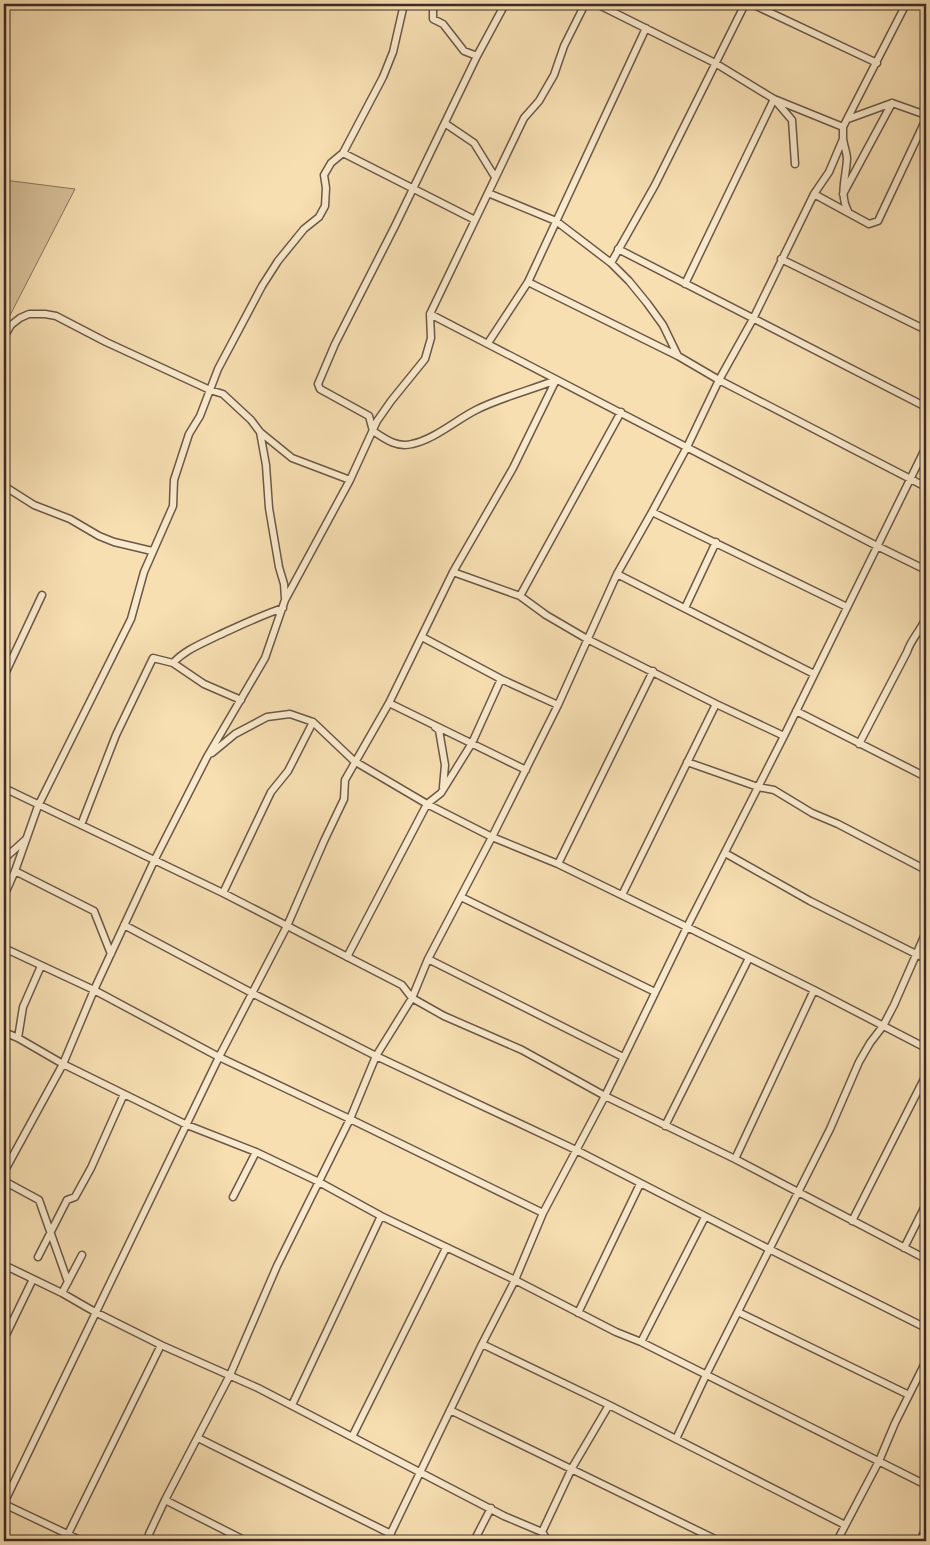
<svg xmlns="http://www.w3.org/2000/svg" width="930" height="1545" font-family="Cardo,serif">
<rect width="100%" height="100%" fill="#f7dfb2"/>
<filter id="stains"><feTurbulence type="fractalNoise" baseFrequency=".004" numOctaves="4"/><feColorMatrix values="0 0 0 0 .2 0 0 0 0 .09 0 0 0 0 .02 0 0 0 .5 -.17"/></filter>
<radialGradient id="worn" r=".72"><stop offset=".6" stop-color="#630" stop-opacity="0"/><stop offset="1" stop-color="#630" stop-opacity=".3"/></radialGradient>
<path fill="#d7c09a" stroke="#8a765f" d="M4,180l71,9 -71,138z"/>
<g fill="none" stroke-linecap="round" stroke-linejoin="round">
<defs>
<path id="street" d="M437,4l-4,5v10l10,5 21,27 13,5
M505,4l-28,52 -82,170 -60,118 -17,40 2,5 49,27 4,15c12,8 24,17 39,13 23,-5 44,-24 64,-34 23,-12 55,-20 80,-30
M597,4l118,59 59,36 69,28
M752,4l125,59
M920,4l6,3
M848,119l44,-16 34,12
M446,124l28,19 21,34
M843,139c1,7 4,14 4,20 -1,19 -8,35 1,52
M343,153l132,67
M488,193l68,28 55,42 18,18 18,22 16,22 15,31
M814,194l55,30 9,-3 48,-102
M843,194l49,-91
M618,249l308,158
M781,259l145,71
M611,263l44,-78 90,-181
M528,282l150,74 41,24 207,107
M685,284l89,-185 18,21 3,44
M430,314l447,232 49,24
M4,337l7,-12 9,-7 9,-4h16l11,2 50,26 104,48 13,4 28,26 9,12 32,26 58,22
M488,343l40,-61 118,-254
M260,432l6,33 3,43 10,59 5,17 1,14
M4,486l30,19 36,14 29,17 15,6 38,9
M652,512l195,95
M453,572l67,24 26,19 41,24 129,65 68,32
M617,574l197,100
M520,596l101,-184
M685,608l31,-66
M422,637l79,42 57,26
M173,663l31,21 37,16
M4,676l38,-81
M389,703l137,67
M796,711l130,66
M435,727l4,3 6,35 -2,22
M859,744l48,-92c4,-13 14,-22 19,-34
M212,753l23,-19 32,-17 23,-3 23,8 41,39 73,43 65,33 66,27 129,63 127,63 112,58
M687,762l71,25 16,3 38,23 26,11 88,46
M4,788l219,105 179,92 10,13 32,18 78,34 83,46 130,63 191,100
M81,825l35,-90 37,-77 20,5c12,-13 28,-19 44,-27 22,-10 42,-20 66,-28
M725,853l85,48 116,58
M4,859l21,-19
M558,864l95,-193
M15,871l79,40 17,43
M223,893l48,-101 17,-21 25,-49
M622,895l94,-191
M4,896l11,-25 23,-65 93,-187 13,-47 29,-66 1,-26 15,-46 11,-18 18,-47 44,-83 16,-25 26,-32 15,-12 6,-11 1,-18 -2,-13 7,-12 12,-10 40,-76 10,-25 11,-48
M461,897l194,95
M124,925l128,68 124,63 200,94 193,99 157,79
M4,948l90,42 125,67 131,62 193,94
M347,957l80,-153 14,-11 31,-50 29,-64
M428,959l195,98
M4,1032l14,6 45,26 124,61 69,27 63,30 62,34 134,64 101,52 25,10 285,143
M18,1038l5,-31 18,-41
M665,1126l84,-168
M735,1159l79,-169
M4,1172l59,-108 31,-74 60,-129 53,-104 58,-99 20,-58 65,-120 27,-59 14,-20 34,-42 6,-21 -1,-24 94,-196 15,-17 15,-26 10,-29 21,-42
M4,1181l35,19 29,82
M233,1197l23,-45
M852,1221l74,-146
M904,1248l22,-44
M38,1257l29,-57 8,-3 16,-29 33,-74
M4,1265l58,28 33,19 66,33 97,43 246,128 38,16 6,9
M62,1293l20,-38
M738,1312l171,83
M578,1313l62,-129
M4,1339l29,-60
M641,1342l64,-125
M482,1344l127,61 236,120
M292,1405l89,-189
M450,1410l269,131
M352,1437l94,-189
M198,1438l193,96
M676,1439l30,-64 124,-246 29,-67 11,-19 13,-17 11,-21 32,-73
M165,1500l81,41
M4,1503l215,-446 68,-131 37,-85 20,-42 1,-19 44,-77 64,-131 60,-104 43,-88
M4,1504l78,37
M542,1532l30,-64 37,-63
M68,1534l93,-189
M150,1541l-1,-7 16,-34 65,-125 47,-109 73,-147 26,-63 36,-58 16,-39 64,-122 66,-132 59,-131 35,-62 35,-65 32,-67 34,-61 61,-125 15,-22 14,-33v-12l63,-123
M387,1541l95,-197 33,-64 28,-67 62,-117 82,-169 97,-191 142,-289
M474,1541l17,-33
M837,1541l42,-80 16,-38 31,-62
M920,1541l6,-13"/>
</defs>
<use href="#street" stroke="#6b5848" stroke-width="9"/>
<use href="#street" stroke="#faeacd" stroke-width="6"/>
</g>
<rect width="930" height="1545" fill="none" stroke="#f7dfb2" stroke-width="20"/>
<rect x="5" y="5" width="920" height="1535" fill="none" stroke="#3c2b24" stroke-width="2.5"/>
<rect x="10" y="10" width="910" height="1525" fill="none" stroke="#3c2b24"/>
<rect width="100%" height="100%" filter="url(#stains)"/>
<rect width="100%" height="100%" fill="url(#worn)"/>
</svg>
